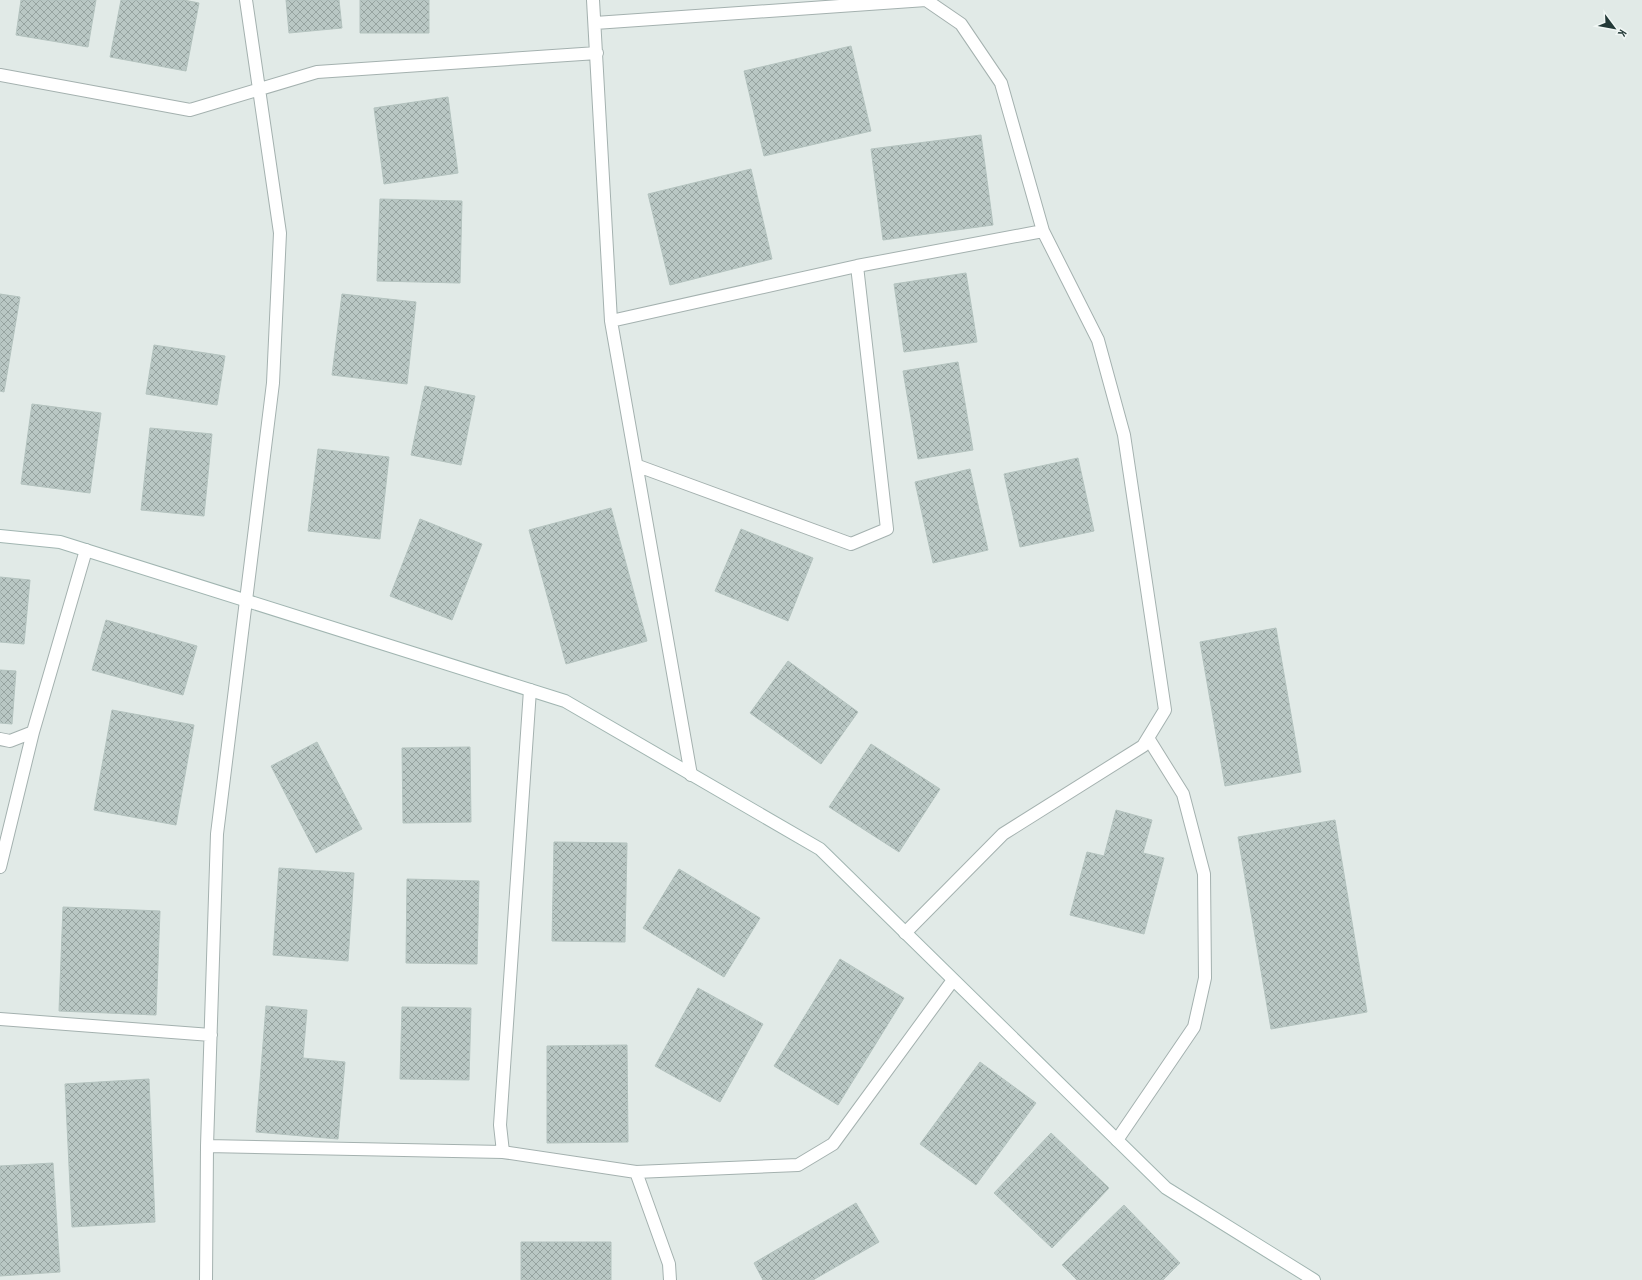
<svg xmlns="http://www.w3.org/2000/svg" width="1642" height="1280" font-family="'PT Sans Narrow',sans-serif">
<defs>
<pattern id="building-cross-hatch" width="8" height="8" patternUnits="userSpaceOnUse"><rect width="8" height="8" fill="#b9c7c4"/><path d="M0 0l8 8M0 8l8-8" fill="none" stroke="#96a3a0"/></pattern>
</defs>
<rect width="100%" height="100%" fill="#e1eae7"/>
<path fill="url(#building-cross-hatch)" stroke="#b4c3bf" d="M21,0h75l-8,47 -72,-12z
M121,0h63l15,3 -13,68 -76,-14z
M286,0h53l3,28 -53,5z
M360,0h69v33h-69z
M851,46l20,85 -107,25 -20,-85z
M448,97l10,76 -74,11 -10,-76z
M981,135l12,90 -110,15 -12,-91z
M751,169l21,90 -102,26 -22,-91z
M380,199l82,2 -2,82 -83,-2z
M966,273l11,69 -73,10 -10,-68z
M0,294l20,3 -16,95 -4,-1z
M342,294l74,8 -9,82 -75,-9z
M154,345l71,11 -8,49 -71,-11z
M958,362l15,88 -55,9 -15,-88z
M425,386l50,10 -14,69 -50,-10z
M32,404l69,9 -11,80 -69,-9z
M150,428l62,6 -8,82 -63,-6z
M318,449l71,8 -9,82 -72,-8z
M1078,458l16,73 -74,16 -16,-73z
M970,469l18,81 -55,13 -18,-81z
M611,508l36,133 -81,23 -37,-134z
M420,519l62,25 -30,76 -62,-24z
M741,529l72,29 -25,63 -73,-30z
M0,577l30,3 -6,64 -24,-2z
M106,620l91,26 -14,49 -91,-25z
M1276,628l25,144 -76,14 -25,-144z
M788,661l70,51 -37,52 -71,-51z
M0,670l16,1 -4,53 -12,-1z
M112,710l82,15 -18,100 -82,-15z
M317,742l45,87 -46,24 -45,-87z
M871,744l69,45 -41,63 -70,-45z
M470,747l1,75 -68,1 -1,-75z
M1116,810l36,10 -9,33 21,5 -20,76 -74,-19 17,-63 17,4z
M1335,820l32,192 -96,17 -33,-192z
M554,842l73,1 -2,99 -73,-1z
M279,868l75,5 -6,88 -75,-6z
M679,869l81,49 -36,59 -81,-49z
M407,879l72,2 -2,83 -71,-1z
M63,907l97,4 -4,104 -97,-4z
M840,959l64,39 -66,107 -64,-39z
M698,988l65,36 -43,78 -65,-36z
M266,1006l41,4 -4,48 42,4 -7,77 -82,-7z
M402,1007l69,1 -2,72 -69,-1z
M627,1045l1,97 -81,1v-97z
M980,1062l56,41 -60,82 -56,-41z
M149,1079l6,143 -83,5 -7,-143z
M1051,1133l58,55 -57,60 -58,-55z
M53,1163l7,109 -60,4v-110z
M856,1203l23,39 -66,38h-50l-9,-17z
M1124,1205l56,58 -17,17h-86l-15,-15z
M521,1242h90v38h-90z"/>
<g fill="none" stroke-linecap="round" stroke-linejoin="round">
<defs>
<path id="street" d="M593,0l18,321 80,454
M595,23l331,-23 35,24 40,59 42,148 55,109 26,95 41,275 -22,36 -140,88 -98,99
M0,75l190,35 127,-38 280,-19
M611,321l246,-55 186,-35
M638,466l213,78 36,-15 -30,-263
M530,690l-30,435 3,27 133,20 162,-7 35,-21 120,-164
M0,739l10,2 23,-9 53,-182
M0,867l33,-135
M0,1019l211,16
M1117,1140l77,-113 11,-49 -1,-104 -21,-80 -35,-56
M207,1146l296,6
M636,1172l33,92 1,16
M206,1280l1,-134 10,-312 56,-451 7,-150 -34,-233"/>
<path id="secondary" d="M0,536l60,6 505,159 255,148 346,339 148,92"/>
</defs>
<use href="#street" stroke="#a4b1af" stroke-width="14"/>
<use href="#secondary" stroke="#a1b5b1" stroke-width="14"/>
<use href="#street" stroke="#fff" stroke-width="12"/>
<use href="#secondary" stroke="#fff" stroke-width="12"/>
</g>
<g transform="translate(1614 28) rotate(122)" stroke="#f1f7f5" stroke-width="3" paint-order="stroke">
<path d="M0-3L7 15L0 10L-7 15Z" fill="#233937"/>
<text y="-6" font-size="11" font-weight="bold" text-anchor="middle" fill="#233937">K</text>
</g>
</svg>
